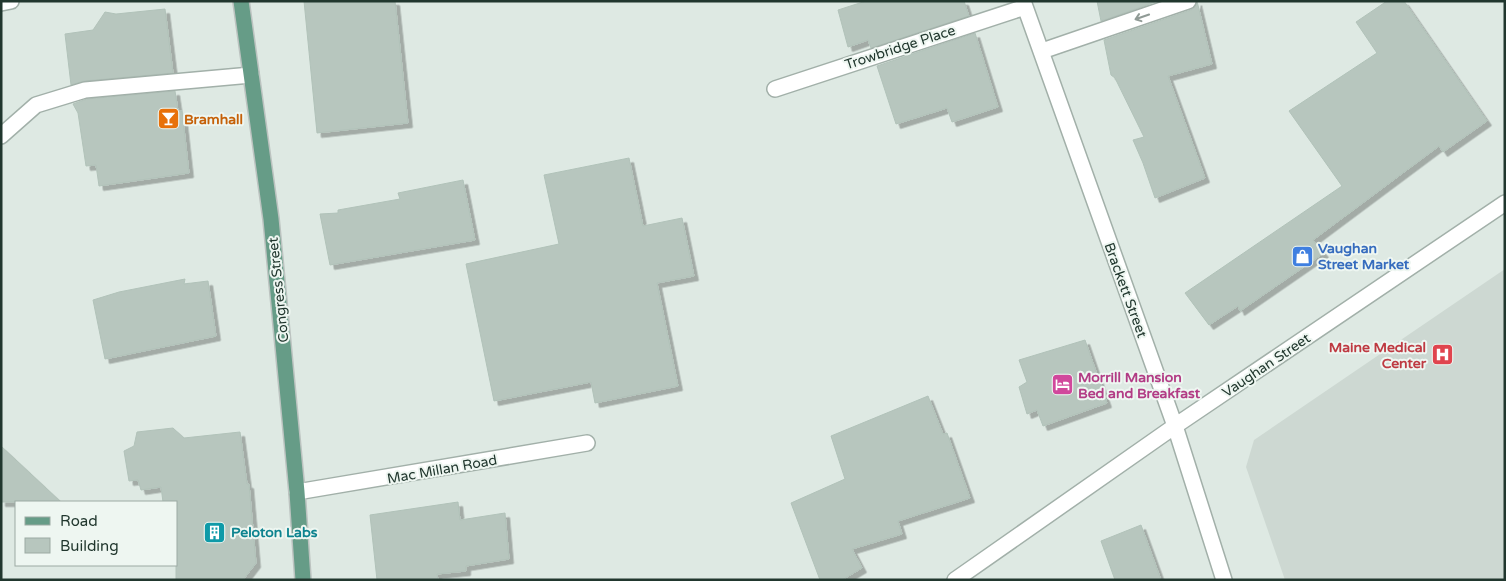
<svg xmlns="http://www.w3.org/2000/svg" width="1506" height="581" font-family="'Varela Round',sans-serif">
<defs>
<filter id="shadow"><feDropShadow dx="4.5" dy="4.5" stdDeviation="0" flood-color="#0004"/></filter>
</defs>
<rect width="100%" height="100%" fill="#dee9e3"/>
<path fill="#cdd8d2" d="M1505,269v311h-220l-39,-113 8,-27z"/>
<path fill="#b7c6be" stroke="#b1c2b9" filter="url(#shadow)" d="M304,1h91l13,122 -91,10z
M866,1h98l5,15 -98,32 -3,-8 -20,7 -10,-37z
M1097,1h61l-57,20z
M1197,1l15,63 -44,12 37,102 -50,20 -12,-35 -10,-23 11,-3 -29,-59 -4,-3 -7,-35 87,-30 4,-3z
M1387,1h17l83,120 -44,31 -4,-6 -126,94 11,13 -84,58 -2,-5 -29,19 -24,-32 157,-107 -53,-75 88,-58 -21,-31z
M165,9l8,64 -89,8 -13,4 -6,-51 28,-4 12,-18 11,2z
M975,33l23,74 -46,15 -5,-14 -51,16 -19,-58z
M175,91l3,20h4l7,62 -90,13 -3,-21 -10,1 -8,-53 -5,-9 14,-5z
M629,158l14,68 39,-8 12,58 -37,7 21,103 -83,17 -4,-21 -97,19 -28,-137 93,-20 -15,-69z
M463,180l12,60 -145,25 -10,-51 18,-1v-3l62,-11 -2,-6z
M185,279l-1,5 24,-3 8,55 -111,23 -12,-59 26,-8z
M1085,340l22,63 -64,23 -6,-16 -10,4 -8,-27 8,-5 -8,-22z
M928,396l15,38 4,-1 23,65 -72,23 4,13 -50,15 10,19 -20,12h-22l-29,-77 54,-24 -14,-43z
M173,428l11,10 56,-6 7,52h2l7,79 -13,17h-67v-78h-13l-2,-15 -20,3 -3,-10 -9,1 -5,-30 10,-5 3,-14z
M1,446l60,56h-60z
M458,502l2,18 45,-7 4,46 -43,7v5l-29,3 1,6h-61l-7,-65z
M1141,525l20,55h-46l-14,-39z"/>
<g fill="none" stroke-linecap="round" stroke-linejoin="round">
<defs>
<path id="service" d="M1,3l10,-2
M1,136l35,-31 49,-15 166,-15
M297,492l290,-49"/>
<path id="minor" d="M1023,1l152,425 49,154
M1042,51l146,-50
M775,89l250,-82
M955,580l220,-154 330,-223"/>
<path id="primary" d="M241,1l30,218 26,273 6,88"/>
</defs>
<use href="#service" stroke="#a2b0a9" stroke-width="18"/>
<use href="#minor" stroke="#a2b0a9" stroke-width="18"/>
<use href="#primary" stroke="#bcc3c0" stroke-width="18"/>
<use href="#service" stroke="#fff" stroke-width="15"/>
<use href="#minor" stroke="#fff" stroke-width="15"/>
<use href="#primary" stroke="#669c87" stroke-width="15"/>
</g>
<defs><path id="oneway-shaft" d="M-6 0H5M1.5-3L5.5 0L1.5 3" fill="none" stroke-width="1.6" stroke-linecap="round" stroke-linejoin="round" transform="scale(1.25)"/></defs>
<use stroke="#909b96" href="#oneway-shaft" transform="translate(1142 17) rotate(161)"/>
<defs>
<symbol id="bar-square" viewBox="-11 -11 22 22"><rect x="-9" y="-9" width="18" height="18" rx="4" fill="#e8710a" stroke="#eef6f1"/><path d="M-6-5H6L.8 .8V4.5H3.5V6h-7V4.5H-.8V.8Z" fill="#fff"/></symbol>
<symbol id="shop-square" viewBox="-11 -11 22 22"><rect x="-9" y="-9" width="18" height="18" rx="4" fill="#3f7fe0" stroke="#eef6f1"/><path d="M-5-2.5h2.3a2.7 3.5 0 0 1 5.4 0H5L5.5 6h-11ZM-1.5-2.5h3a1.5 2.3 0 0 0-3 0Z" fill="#fff"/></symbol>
<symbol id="hospital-square" viewBox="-11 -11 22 22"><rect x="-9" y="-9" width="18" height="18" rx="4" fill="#e0444e" stroke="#eef6f1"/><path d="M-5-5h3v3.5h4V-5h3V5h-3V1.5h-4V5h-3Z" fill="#fff"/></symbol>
<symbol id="hotel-square" viewBox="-11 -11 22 22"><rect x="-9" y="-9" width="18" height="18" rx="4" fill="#d1479c" stroke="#eef6f1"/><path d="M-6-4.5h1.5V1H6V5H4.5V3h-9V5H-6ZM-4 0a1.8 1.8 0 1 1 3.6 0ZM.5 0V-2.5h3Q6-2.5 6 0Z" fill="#fff"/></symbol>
<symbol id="building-square" viewBox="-11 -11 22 22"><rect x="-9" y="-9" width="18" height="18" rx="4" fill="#0f9aa8" stroke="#eef6f1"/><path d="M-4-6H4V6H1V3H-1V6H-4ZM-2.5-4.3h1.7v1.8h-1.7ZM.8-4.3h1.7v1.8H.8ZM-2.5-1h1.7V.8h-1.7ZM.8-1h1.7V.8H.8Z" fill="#fff"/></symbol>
</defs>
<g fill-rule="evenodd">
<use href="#bar-square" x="156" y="106" width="25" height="25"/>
<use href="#shop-square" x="1290" y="244" width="25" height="25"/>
<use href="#hospital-square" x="1430" y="342" width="25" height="25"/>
<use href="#hotel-square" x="1050" y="372" width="25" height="25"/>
<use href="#building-square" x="202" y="520" width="25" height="25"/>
</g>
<g text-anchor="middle" stroke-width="4" stroke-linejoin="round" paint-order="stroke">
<g font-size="14" fill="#21372e" stroke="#eef6f1">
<text transform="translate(900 47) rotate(-18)" y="5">Trowbridge Place</text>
<text transform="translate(278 290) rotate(-96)" y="5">Congress Street</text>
<text transform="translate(1126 290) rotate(70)" y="5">Brackett Street</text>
<text transform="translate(1266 365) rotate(-34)" y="5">Vaughan Street</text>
<text transform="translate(442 469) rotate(-10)" y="5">Mac Millan Road</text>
</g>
<g font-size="14" font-weight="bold" fill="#c56008" stroke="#eef6f1" text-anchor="start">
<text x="184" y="124">Bramhall</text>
</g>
<g font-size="14" font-weight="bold" fill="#366cbe" stroke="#eef6f1" text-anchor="start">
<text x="1318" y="253">Vaughan<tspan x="1318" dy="16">Street Market</tspan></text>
</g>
<g font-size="14" font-weight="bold" fill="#be3a42" stroke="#eef6f1" text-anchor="end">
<text x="1426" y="352">Maine Medical<tspan x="1426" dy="16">Center</tspan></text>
</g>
<g font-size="14" font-weight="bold" fill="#b23c85" stroke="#eef6f1" text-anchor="start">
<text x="1078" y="382">Morrill Mansion<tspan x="1078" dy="16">Bed and Breakfast</tspan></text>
</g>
<g font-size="14" font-weight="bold" fill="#0d838f" stroke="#eef6f1" text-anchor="start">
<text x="231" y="537">Peloton Labs</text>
</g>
</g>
<rect width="1506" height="581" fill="none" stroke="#21372e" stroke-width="5"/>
<rect x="15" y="501" width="162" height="65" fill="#eef6f1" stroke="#9caaa3"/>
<rect x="25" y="517" width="25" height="8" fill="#669c87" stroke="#9caaa3"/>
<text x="60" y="526" font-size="15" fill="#21372e">Road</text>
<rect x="25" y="538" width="25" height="15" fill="#b7c6be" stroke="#9caaa3"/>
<text x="60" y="551" font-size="15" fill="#21372e">Building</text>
</svg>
